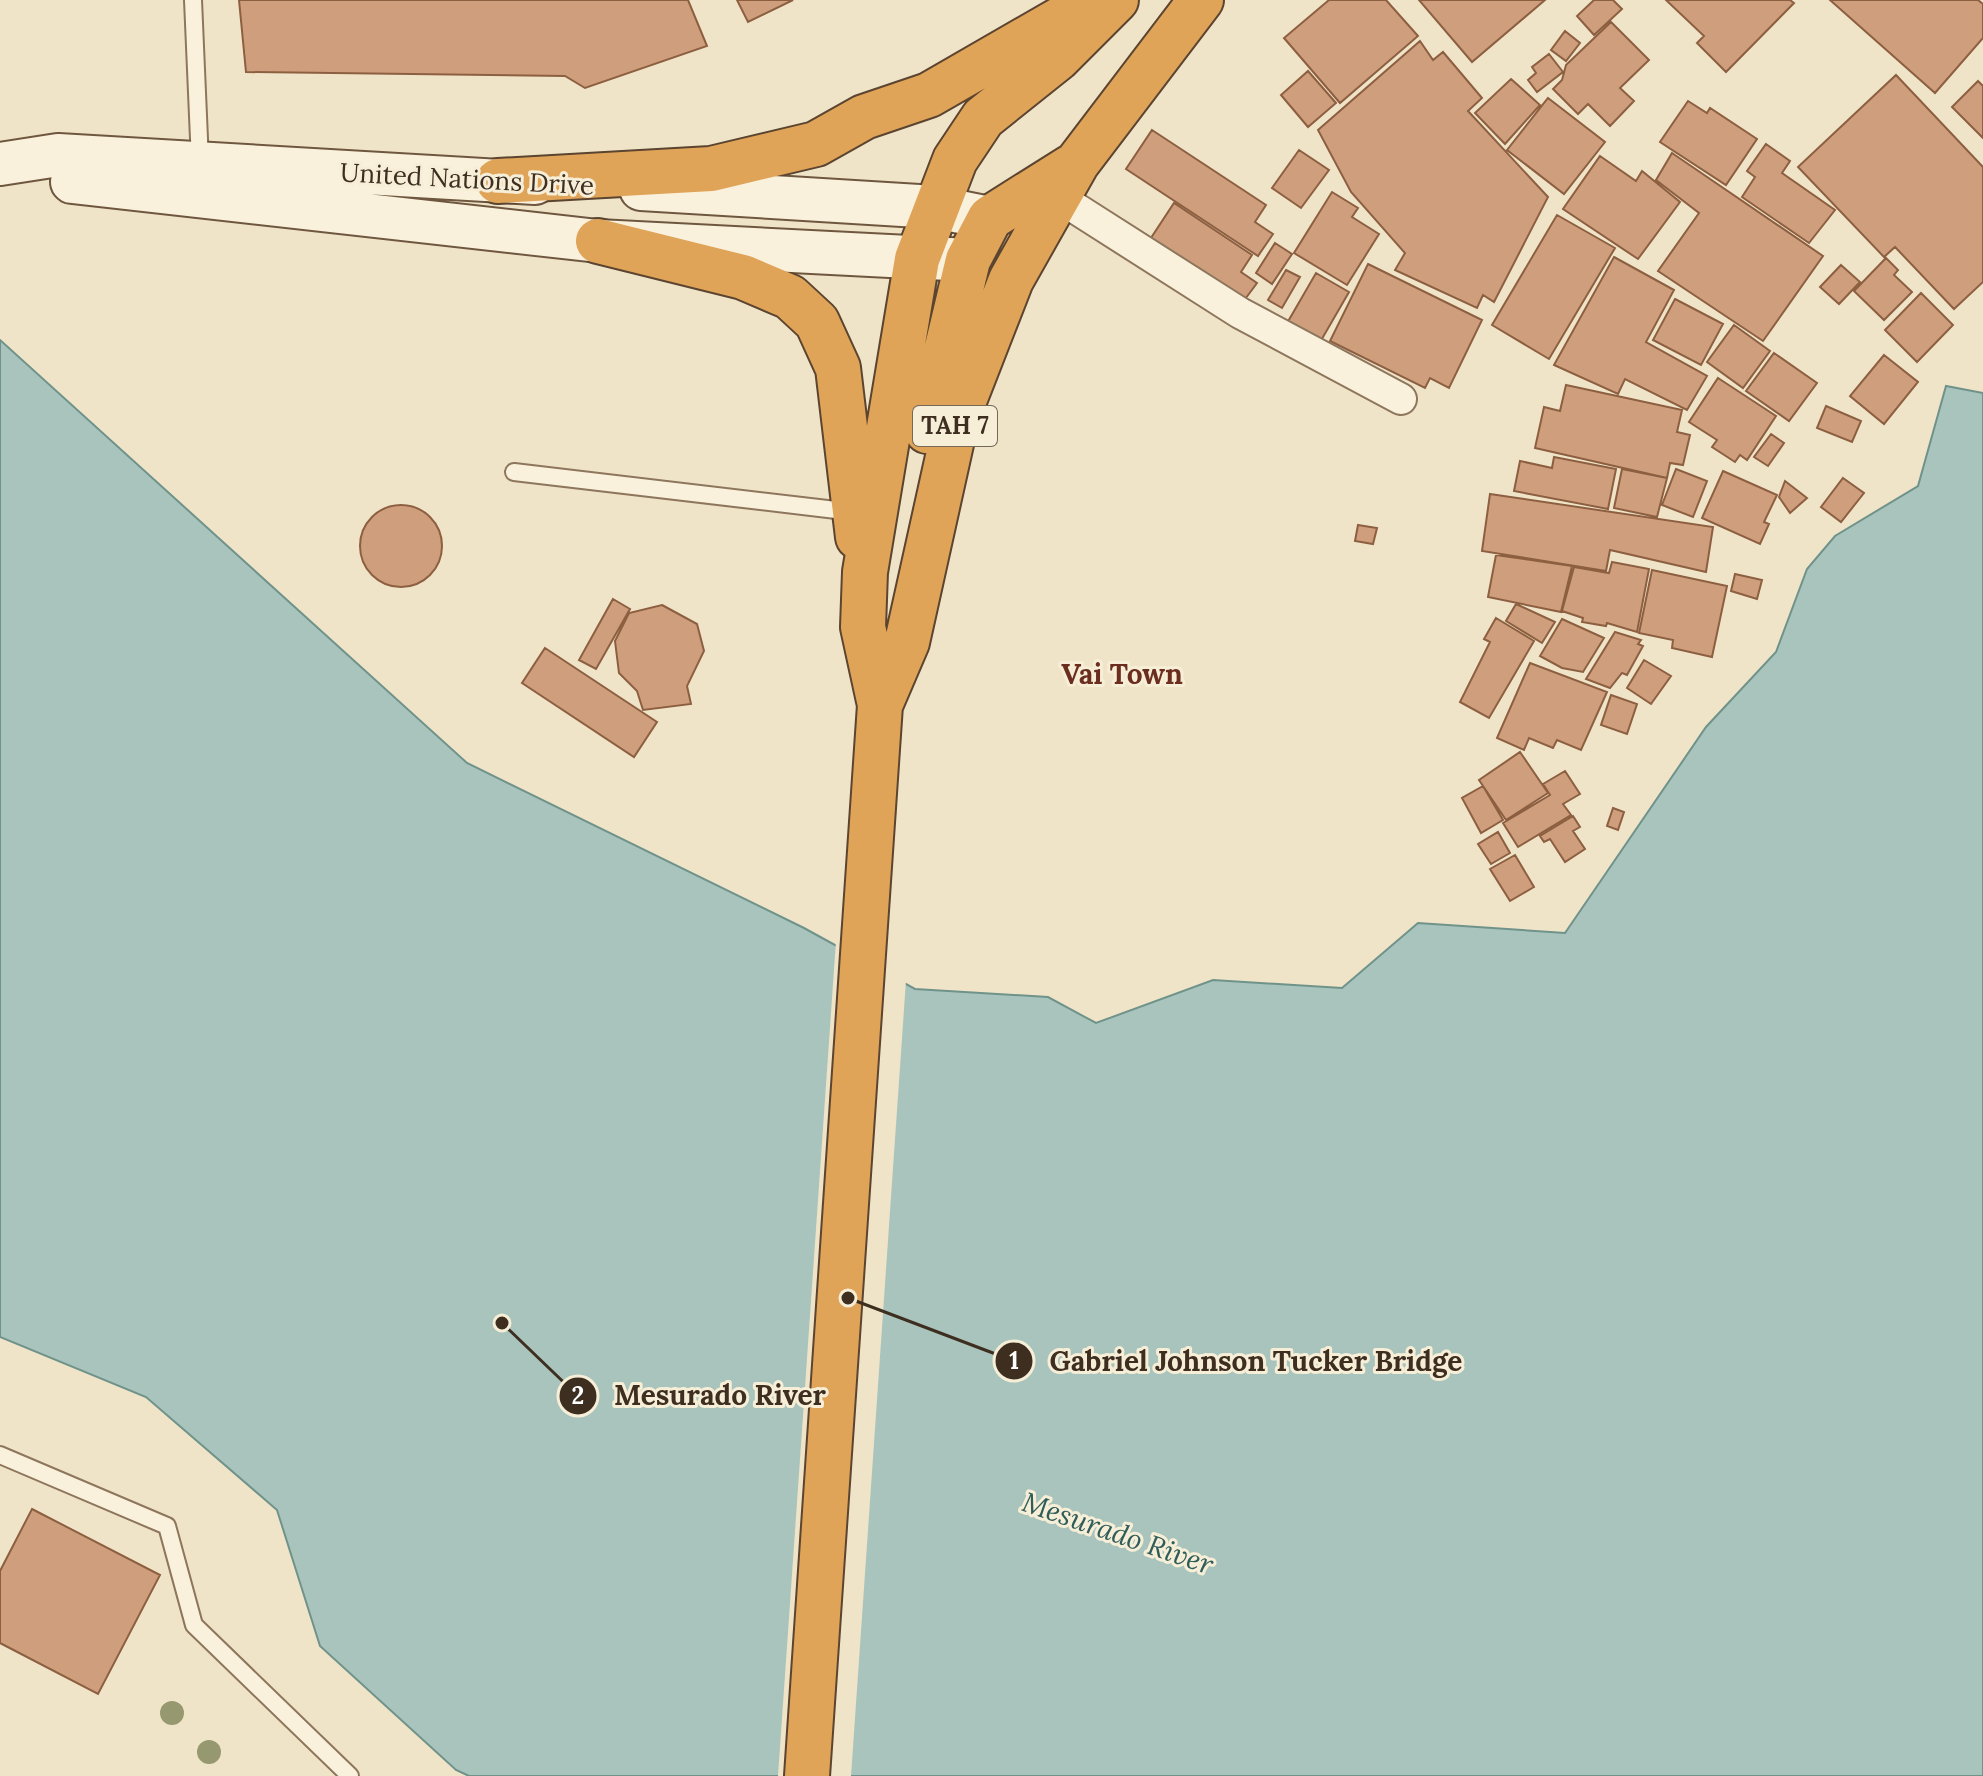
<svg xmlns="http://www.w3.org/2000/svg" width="1983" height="1776" font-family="Lora,serif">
<rect width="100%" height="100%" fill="#f0e4c8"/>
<path fill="#a9c4bc" stroke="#6f938a" stroke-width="2" d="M0,340l467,423 337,165 111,61 133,8 48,26 117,-43 129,8 76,-65 147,10 141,-206 70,-75 31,-83 28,-33 83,-50 28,-100 37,7v1383h-1514l-13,-6 -136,-124 -43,-136 -131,-113 -146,-60z"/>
<path fill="#f0e4c8" d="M836,941l70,39 -55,796h-73z"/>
<path fill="#cf9f7d" stroke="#8d5f41" stroke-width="2" d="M239,0h449l19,46 -122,42 -20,-12 -319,-4z
M737,0h56l-45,22z
M1329,0h57l32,36 -78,67 -56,-65z
M1419,0h126l-73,62z
M1594,0h19l9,9 -28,26 -17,-19z
M1666,0h124l4,3 -68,69 -29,-29 7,-7z
M1830,0h148l5,4v34l-48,55z
M1611,22l38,38 -29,28 14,13 -24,25 -22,-22 -10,10 -25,-25 9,-9 4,-15z
M1565,31l15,12 -14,18 -15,-11z
M1420,41l13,19 10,-8 39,46 -14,13 80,86 -54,105 -11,-7 -6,13 -82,-38 10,-17 -54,-61 -33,-62z
M1549,54l14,18 -26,20 -9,-12 8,-7 -4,-6z
M1308,71l28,32 -28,24 -27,-32z
M1896,75l87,92v115l-29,27 -59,-62 -11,10 -86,-90z
M1511,79l29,26 -35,39 -30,-31z
M1978,81l5,5v52l-31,-31z
M1548,98l57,44 -41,52 -57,-44z
M1688,101l19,12 3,-5 47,31 -31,46 -66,-43z
M1152,130l114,75 -11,17 18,12 -15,22 -132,-87z
M1766,144l24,17 -8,12 53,37 -26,33 -67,-46 13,-20 -8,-6z
M1299,150l30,20 -28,38 -29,-20z
M1672,153l151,103 -60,85 -105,-70 41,-58 -43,-33z
M1600,156l36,25 6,-10 38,31 -42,57 -75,-50z
M1332,192l26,16 -6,9 27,17 -32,51 -53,-32z
M1174,203l78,52 -11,17 16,11 -17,23 -93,-62z
M1557,215l58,33 -66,111 -57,-34z
M1275,243l17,11 -20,30 -16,-11z
M1614,257l60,33 -28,52 61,34 -20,34 -62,-31 -7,15 -64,-29z
M1886,258l12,12 -4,5 18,17 -28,28 -30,-29z
M1368,264l114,56 -33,68 -19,-10 -5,10 -95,-47z
M1841,265l19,17 -21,22 -19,-17z
M1286,270l14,7 -18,31 -14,-8z
M1316,273l33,19 -30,52 -33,-19z
M1921,293l32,32 -36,37 -32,-32z
M1675,299l48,25 -22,41 -48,-25z
M1734,325l36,26 -27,37 -36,-26z
M1774,353l43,30 -28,38 -43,-30z
M1884,355l34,27 -34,42 -34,-28z
M1718,378l58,38 -29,44 -7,-5 -5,7 -23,-15 5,-7 -28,-18z
M1566,385l116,25 -5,22 13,3 -7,30 -13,-2 -3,15 -132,-30 9,-41 16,4z
M1826,406l35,15 -9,21 -35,-14z
M1771,434l13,9 -16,23 -14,-9z
M1554,457l62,12 -8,40 -94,-18 6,-30 32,7z
M1622,469l45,9 -10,39 -43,-9z
M1676,469l31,12 -14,36 -31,-12z
M1723,471l54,24 -13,27 5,2 -9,20 -58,-26z
M1843,478l21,15 -23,29 -20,-15z
M1785,481l22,17 -17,15 -11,-16z
M1490,494l223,33 -7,45 -96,-22 -4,21 -124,-20z
M360 546a41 41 0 1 1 82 0a41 41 0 1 1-82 0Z
M1358,525l19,3 -4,16 -18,-3z
M1496,555l76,11 -11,46 -73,-15z
M1612,562l37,7 -12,63 -30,-9 -1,3 -24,-4 1,-4 -21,-7 12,-44 35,6z
M1652,570l75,16 -15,71 -40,-9 1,-8 -34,-7z
M1735,574l27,6 -5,19 -26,-8z
M613,599l17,10 -34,60 -17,-9z
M1516,604l39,18 -13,21 -36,-22z
M662,605l35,19 7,27 -17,35 4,18 -48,6 -6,-19 -18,-18 -4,-32 14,-28z
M1496,618l38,23 -45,77 -29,-16 30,-60 -6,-3z
M1562,619l42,19 -21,34 -21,-4 -22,-12z
M1615,632l26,8 -3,4 5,2 -16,29 -5,-2 -12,15 -24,-9z
M545,648l112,74 -23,35 -112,-74z
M1644,660l27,16 -20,28 -24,-16z
M1530,663l77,29 -26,58 -24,-10 -4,8 -24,-10 -5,12 -27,-12z
M1611,695l26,9 -10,30 -26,-9z
M1520,752l28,41 -42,27 -27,-40z
M1565,771l15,23 -17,10 8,11 -53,32 -15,-24 47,-28 -7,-11z
M1483,786l20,34 -22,13 -19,-35z
M1613,808l11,4 -6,18 -11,-4z
M1573,816l7,11 -7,4 12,18 -20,13 -15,-23 -6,3 -4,-6z
M1498,832l12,21 -19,11 -13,-20z
M1515,855l19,32 -24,14 -20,-32z
M32,1509l128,66 -62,119 -98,-51v-72z"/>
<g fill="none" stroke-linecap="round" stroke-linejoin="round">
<defs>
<path id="lane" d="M193,0l7,162
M514,472l339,40
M0,1455l167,71 27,99 156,151"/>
<path id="street" d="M1058,197l182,116 161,86"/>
<path id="secondary" d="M0,164l58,-9 477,28
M72,182l526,59 370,19
M641,189l294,18 55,11"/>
<path id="highway" d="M498,181l213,-12 105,-25 48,-27 65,-22 165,-95
M598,241l145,36 47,20 27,25 21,46 20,169
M927,431l41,-171 22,-42 81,-51
M880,705l27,-63 49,-221 55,-141 66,-117 124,-163
M807,1776l73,-1071 -17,-78 2,-55 52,-313 38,-99 28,-42 75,-60 58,-58"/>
</defs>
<use href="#lane" stroke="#8d765c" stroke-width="20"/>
<use href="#street" stroke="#8d765c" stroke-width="34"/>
<use href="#secondary" stroke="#6f573f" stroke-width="46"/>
<use href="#highway" stroke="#5b4430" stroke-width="48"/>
<use href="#lane" stroke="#faf1dc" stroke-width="16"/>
<use href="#street" stroke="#faf1dc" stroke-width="30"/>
<use href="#secondary" stroke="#faf1dc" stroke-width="42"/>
<use href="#highway" stroke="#e0a458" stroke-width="44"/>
</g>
<g fill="#96986f">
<circle cx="172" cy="1713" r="12"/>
<circle cx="209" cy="1752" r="12"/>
</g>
<g text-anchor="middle" stroke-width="6" stroke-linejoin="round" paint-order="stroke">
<rect fill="#f7eed8" stroke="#756857" stroke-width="2" x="913" y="406" width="84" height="40" rx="6"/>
<g font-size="24" font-weight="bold" fill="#3d2e20">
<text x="955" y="434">TAH 7</text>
</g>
<g font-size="26" fill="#3d2e20" stroke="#f7eed8">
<text transform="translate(467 179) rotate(3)" y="9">United Nations Drive</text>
</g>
<g font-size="28" font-weight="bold" fill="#6b2e1e" stroke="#f7eed8">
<text x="1122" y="684">Vai Town</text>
</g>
<g font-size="28" font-style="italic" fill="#2f5d5a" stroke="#f7eed8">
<text transform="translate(1118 1533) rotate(19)" y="10">Mesurado River</text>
</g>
</g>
<path fill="none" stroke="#3d2e20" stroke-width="3" d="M848 1298L1014 1361M502 1323L578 1396"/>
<g fill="#3d2e20" stroke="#f7eed8" stroke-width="3">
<circle cx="848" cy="1298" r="8"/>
<circle cx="502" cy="1323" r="8"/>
<circle cx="1014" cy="1361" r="20"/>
<circle cx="578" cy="1396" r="20"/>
</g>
<g font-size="24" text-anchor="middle" font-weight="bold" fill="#fff">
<text x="1014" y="1369">1</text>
<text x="578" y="1404">2</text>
</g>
<g font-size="28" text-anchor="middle" font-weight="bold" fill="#3d2e20" stroke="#f7eed8" stroke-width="6" stroke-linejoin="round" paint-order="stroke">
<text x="1256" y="1371">Gabriel Johnson Tucker Bridge</text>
<text x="720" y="1405">Mesurado River</text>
</g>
</svg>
